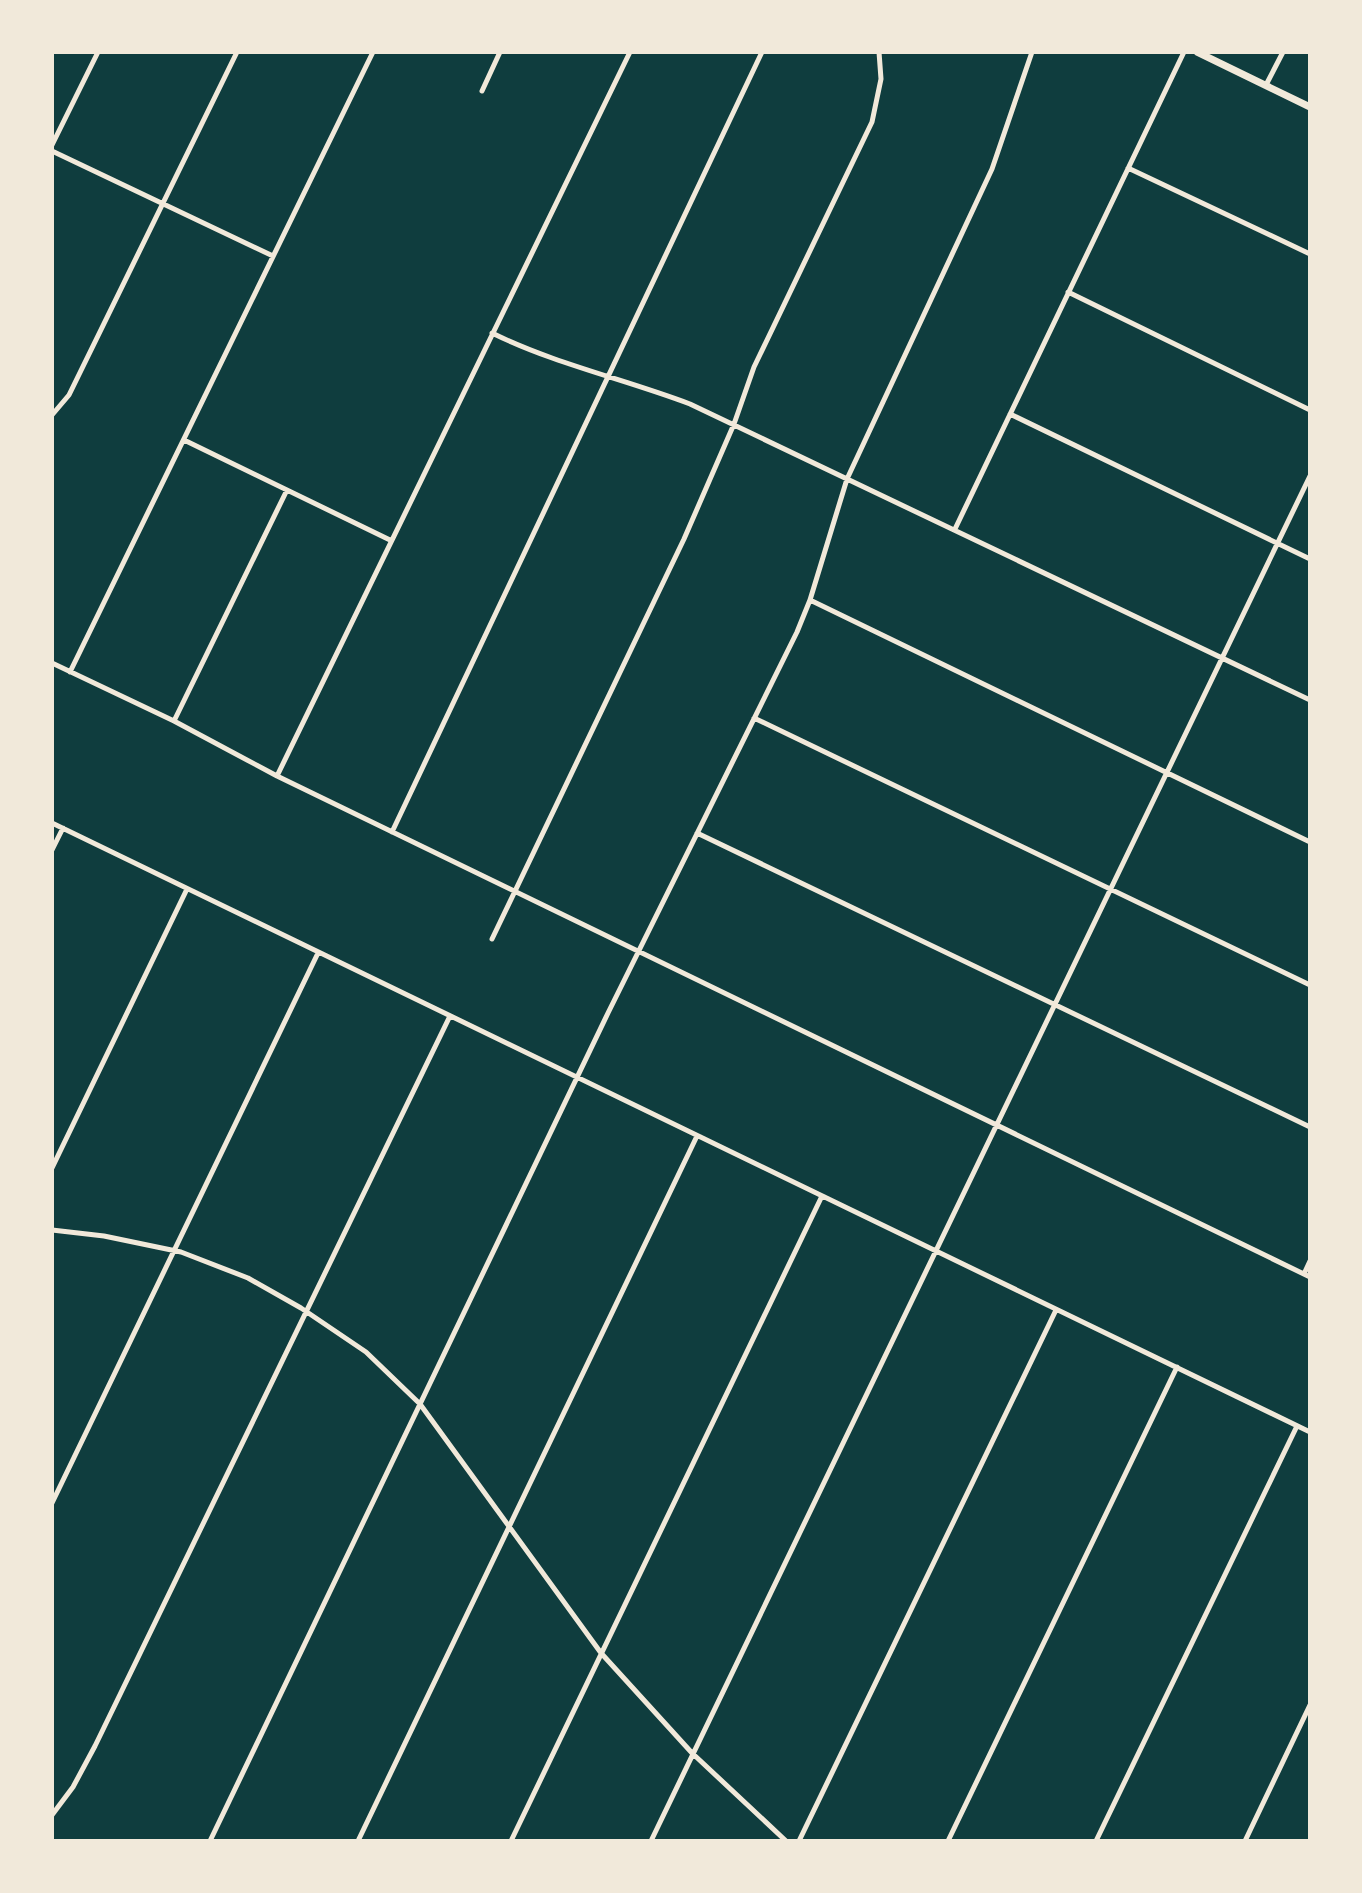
<svg xmlns="http://www.w3.org/2000/svg" width="1362" height="1893" font-family="Raleway,sans-serif">
<rect width="100%" height="100%" fill="#0f3d3e"/>
<g fill="none" stroke-linecap="round" stroke-linejoin="round">
<path stroke="#f1e9da" stroke-width="5" d="M1266,85l17,-33
M482,91l18,-39
M52,145l46,-93
M52,151l221,105
M1128,168l182,86
M1068,292l242,118
M492,333c63,31 132,46 198,71l620,296
M1010,414l300,145
M52,415l17,-20 168,-343
M184,440l206,100
M955,529l229,-477
M810,600l500,242
M52,663l122,58 103,55 1033,501
M70,672l303,-620
M754,718l556,267
M174,721l113,-231
M277,776l353,-724
M52,823l1258,609
M392,832l370,-780
M697,833l613,294
M52,850l11,-22
M492,939l192,-400 50,-115 20,-57 118,-245 9,-43 -2,-27
M52,1168l135,-279
M52,1230l52,6 77,16 67,26 53,30 65,44 54,52 181,249 91,100 94,88
M1304,1274l6,-13
M52,1503l266,-550
M52,1815l21,-28 22,-41 355,-730
M210,1841l398,-828 189,-381 13,-32 37,-121 145,-310 40,-117
M358,1841l339,-705
M511,1841l311,-645
M651,1841l659,-1365
M799,1841l257,-531
M948,1841l229,-474
M1096,1841l201,-415
M1245,1841l65,-136"/>
<path stroke="#f1e9da" stroke-width="7" d="M1197,52l113,55"/>
</g>
<rect width="1362" height="1893" fill="none" stroke="#f1e9da" stroke-width="108"/>
</svg>
